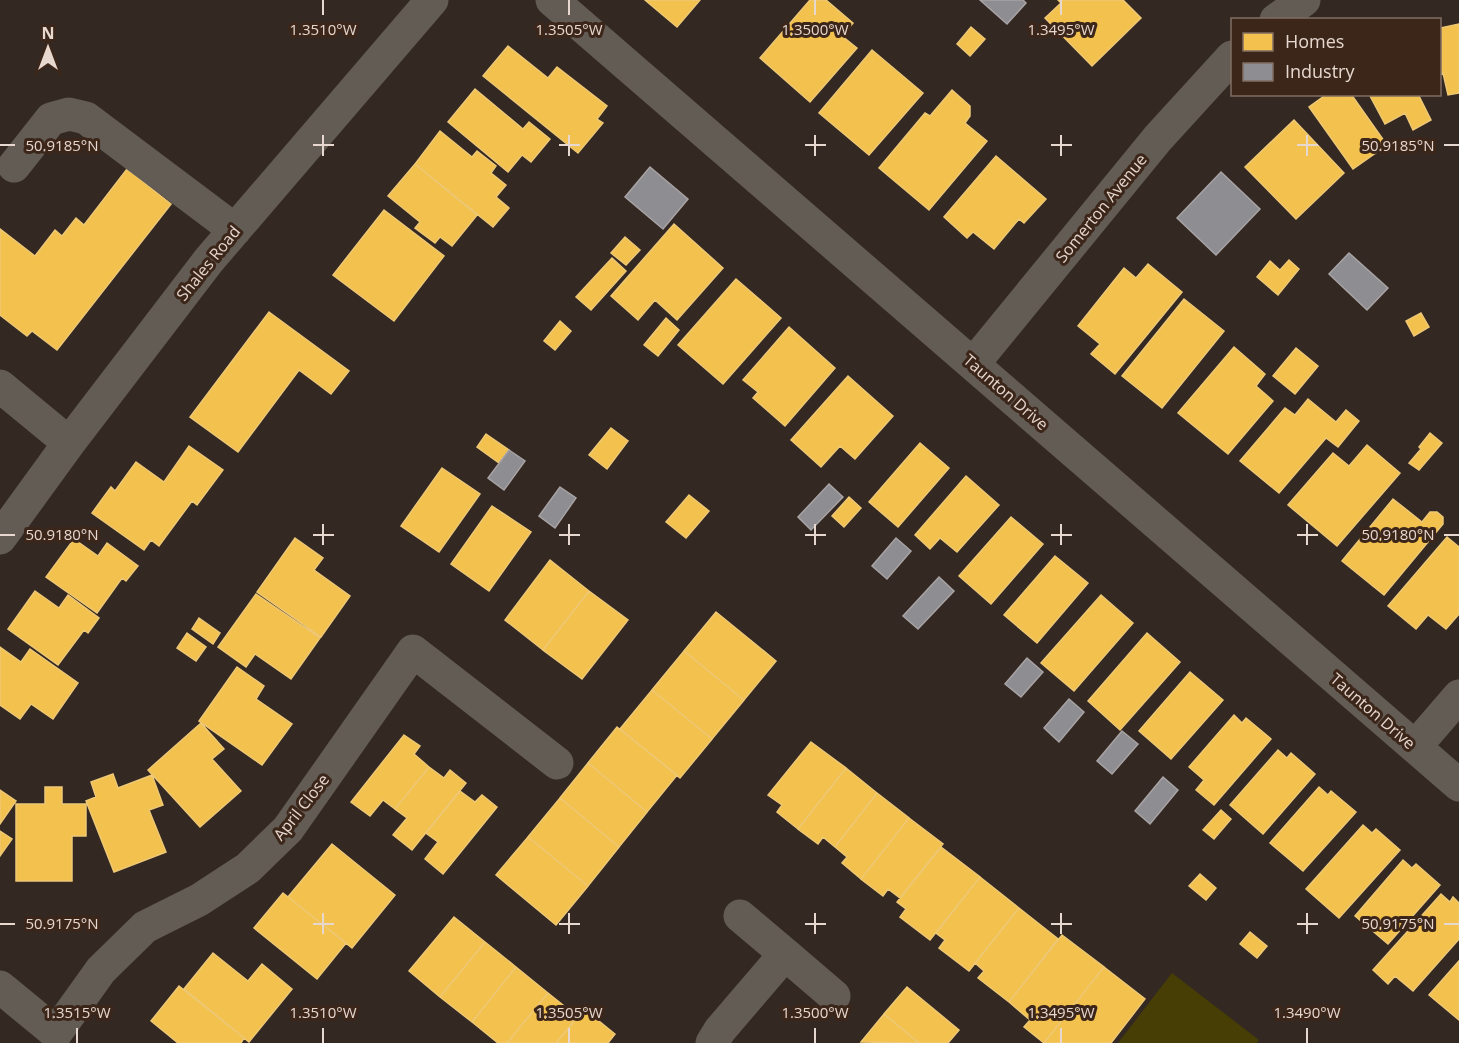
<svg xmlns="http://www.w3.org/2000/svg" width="1459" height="1043" font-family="'Open Sans',sans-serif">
<rect width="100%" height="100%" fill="#342822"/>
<path fill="#463e05" d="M1172,973l87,67 -2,3h-139z"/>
<path fill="#f2c14e" stroke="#eec875" stroke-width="1.5" d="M645,0h55l-23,27z
M810,0h16l27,23 -11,13 15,12 -47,54 -50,-44z
M1058,0h65l18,18 -49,48 -47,-48 16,-15z
M1459,24v69l-11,2 -5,-22 -3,1v-46z
M971,27l14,12 -15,17 -13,-12z
M508,46l40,32 9,-11 50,39 -10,13 6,4 -25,30 -95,-77z
M872,50l51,43 -54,62 -50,-42z
M475,89l48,40 6,-7 21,17 -19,23 -9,-7 -14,17 -60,-50z
M952,90l18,16v10l-5,7 22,18 -58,69 -50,-42 46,-55 5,3z
M1327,94h24l36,51 -34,24 -44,-62z
M1369,94h49l13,26 -18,10 -8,-17 -20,11z
M1294,120l50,53 -48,46 -51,-52z
M440,131l32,26 5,-6 19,15 -5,7 15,12 -10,12 13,11 -16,19 -78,-63z
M996,156l50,43 -22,24 -5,-4 -25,30 -21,-17 -6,6 -23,-21z
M415,164l62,51 -25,31 -12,-9 -5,6 -20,-15 5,-6 -32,-26z
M127,169l44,35 -114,146 -25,-19 -5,5 -27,-21v-86l35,27 20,-26 7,6 14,-18 8,7z
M384,210l60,46 -50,65 -61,-46z
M674,224l49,44 -46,52 -22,-20 -17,20 -27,-24z
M625,237l15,13 -14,15 -15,-12z
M612,258l14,13 -35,39 -15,-13z
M1289,260l10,9 -21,26 -21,-18 13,-16 10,9z
M1148,264l34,28 -67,82 -24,-20 9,-10 -22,-18 46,-58 12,10z
M736,279l45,39 -58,66 -45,-39z
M1184,299l40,32 -62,77 -40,-32z
M269,312l80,59 -18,23 -32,-24 -61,82 -48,-35z
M1421,313l8,14 -15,9 -8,-15z
M666,318l13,12 -21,26 -14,-11z
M560,321l11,10 -16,19 -11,-9z
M789,327l46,41 -50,58 -32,-28 5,-6 -15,-12z
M1234,347l31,27 -9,12 17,15 -45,53 -50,-41z
M1296,348l22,18 -23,28 -22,-18z
M848,376l45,40 -38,43 -15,-13 -19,21 -30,-27z
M1308,399l28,23 10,-12 13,11 -21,26 -12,-9 -47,55 -39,-32 45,-53 10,7z
M611,428l17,13 -21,28 -18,-14z
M1430,433l12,10 -23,27 -10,-7 12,-14 -2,-2z
M486,434l23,16 -10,13 -22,-16z
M920,443l29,25 -51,59 -29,-25z
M1367,445l33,28 -63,73 -49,-41 45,-52 16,13z
M189,446l34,24 -26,35 -5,-4 -33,45 -8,-6 -7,10 -52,-37 19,-26 4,4 21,-29 28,20z
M442,468l38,26 -41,58 -38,-26z
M966,476l33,29 -42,47 -17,-14 -10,11 -15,-14z
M689,495l20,16 -23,27 -20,-16z
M849,497l12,11 -17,19 -12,-11z
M1393,499l29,23 8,-10h7l6,5v7l-59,71 -42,-34z
M492,506l39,26 -42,59 -38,-27z
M1011,517l32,27 -52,60 -32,-28z
M1447,537l12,10v67l-13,15 -18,-14 -12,14 -28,-23z
M295,538l28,20 -9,12 36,26 -29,41 -64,-45z
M74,539l24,17 9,-13 31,23 -12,15 -4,-3 -25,35 -51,-36z
M1055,556l33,27 -51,60 -33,-28z
M550,560l39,31 -46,59 -38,-30z
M35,591l24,17 9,-13 31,23 -11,15 -4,-3 -26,35 -50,-36z
M589,591l39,29 -46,59 -39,-29z
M256,594l64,44 -29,41 -36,-25 -9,13 -28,-20z
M1101,595l32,28 -59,68 -33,-28z
M716,612l60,49 -32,39 -60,-49z
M199,618l21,15 -7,11 -21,-15z
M187,633l19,14 -10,14 -19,-13z
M1147,633l33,29 -60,68 -32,-29z
M0,647l21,15 9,-13 48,34 -25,36 -22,-15 -11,15 -20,-14z
M684,651l60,49 -32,39 -60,-49z
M237,667l27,19 -8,13 36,25 -30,41 -63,-44z
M1190,672l33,28 -52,59 -32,-28z
M652,690l60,49 -32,39 -60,-49z
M1234,715l8,8 4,-5 25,21 -57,66 -18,-15 8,-10 -15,-13z
M201,723l23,26 -12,10 29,32 -41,36 -52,-57z
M617,727l60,48 -30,37 -59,-49z
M404,735l16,11 -6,8 15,13 -34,42 -12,-9 -13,16 -19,-14z
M811,742l35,26 -48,61 -21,-17 5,-7 -14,-10z
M1278,750l9,8 4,-5 24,21 -52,60 -33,-29z
M588,763l59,49 -28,35 -59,-49z
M429,767l15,11 6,-8 16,13 -54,67 -19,-15 14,-17 -12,-9z
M846,768l31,25 -42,54 -12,-10 -5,7 -20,-15z
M113,774l5,14 34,-13 11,30 -14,5 17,42 -52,20 -28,-71 10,-4 -5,-15z
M45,787h17v17h24v32h-14v45h-56v-77h29z
M1319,787l9,8 3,-4 25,21 -53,59 -33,-28z
M0,790l16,11 -16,23z
M460,791l15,11 7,-7 15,12 -54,67 -18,-15 13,-17 -12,-9z
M877,793l32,25 -48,61 -19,-16 5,-6 -12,-10z
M560,798l59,49 -31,39 -60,-49z
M1221,810l10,9 -17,20 -11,-9z
M909,818l34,26 -43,54 -12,-9 -5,7 -22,-17z
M1363,825l9,8 4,-4 24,21 -61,68 -33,-29z
M0,831l12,8 -12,17z
M528,837l60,49 -32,39 -60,-50z
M332,844l63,51 -43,53 -64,-51z
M941,847l39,30 -50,63 -30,-23 6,-8 -9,-7z
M1403,860l9,8 4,-4 24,21 -52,59 -33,-28z
M1200,874l16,14 -10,12 -17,-14z
M980,877l39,31 -50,63 -30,-23 6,-8 -9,-7z
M283,893l63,50 -29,36 -63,-51z
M1441,894l9,8 3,-5 6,6v36l-46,52 -18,-15 -7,8 -15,-14z
M1019,908l39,31 -49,63 -31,-24 6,-7 -9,-8z
M454,917l31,25 -45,55 -31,-26z
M1250,932l17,14 -10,12 -17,-14z
M1062,935l42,32 -60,76 -20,-16 6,-7 -21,-18z
M485,942l31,25 -44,55 -32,-25z
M213,953l35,28 14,-17 30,25 -43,53 -65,-53z
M1459,961v59l-30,-25z
M516,967l32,26 -41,50h-9l-26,-21z
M1104,967l41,32 -34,44h-67z
M179,986l65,52 -3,5h-63l-27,-22z
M907,987l52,43 -11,13h-29l-35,-29z
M548,993l30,24 -22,26h-49z
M584,1009l31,25 -7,9h-52z
M884,1014l35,29 -58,-1z"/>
<path fill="#8d8d92" stroke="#a8a3a4" stroke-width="1.5" d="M980,0h43l3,3 -19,21z
M650,167l38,32 -25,30 -38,-32z
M1221,172l39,37 -44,46 -39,-37z
M1349,253l39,35 -21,22 -38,-36z
M509,450l16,11 -21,29 -16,-12z
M829,484l14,13 -32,33 -13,-13z
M560,487l16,11 -21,30 -16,-12z
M896,538l15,13 -24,28 -15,-13z
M939,577l15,14 -36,38 -15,-13z
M1027,658l16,14 -22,25 -16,-13z
M1069,699l15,13 -25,30 -15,-14z
M1122,731l16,13 -26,30 -15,-13z
M1163,777l15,13 -28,34 -15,-13z"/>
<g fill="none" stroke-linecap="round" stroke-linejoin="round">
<path stroke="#625c55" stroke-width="33" d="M552,0l907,785
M1276,20l28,-20
M14,166l37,-47 18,-5 17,4 149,112
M974,363l184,-225 74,-81
M0,386l69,57
M0,538l69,-95 140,-183 223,-260
M1415,747l44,-51
M785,954l49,42
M0,987l56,46 45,-63 44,-43 54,-27 49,-32 40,-39 125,-178 144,112
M712,1043l8,-13 65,-76 -45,-38"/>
</g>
<path fill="none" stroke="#e6d7cf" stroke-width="2" d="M323,0v15M569,0v15M815,0v15M1061,0v15M323,135v21M569,135v21M815,135v21M1061,135v21M1307,135v21M0,145h15M313,145h21M559,145h21M805,145h21M1051,145h21M1297,145h21M1444,145h15M323,524v21M569,524v21M815,524v21M1061,524v21M1307,524v21M0,535h15M313,535h21M559,535h21M805,535h21M1051,535h21M1297,535h21M1444,535h15M323,913v21M569,913v21M815,913v21M1061,913v21M1307,913v21M0,924h15M313,924h21M559,924h21M805,924h21M1051,924h21M1297,924h21M1444,924h15M77,1028v15M323,1028v15M569,1028v15M815,1028v15M1061,1028v15M1307,1028v15"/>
<g text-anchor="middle" stroke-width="6" stroke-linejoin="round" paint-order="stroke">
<g font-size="16" fill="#e6d7cf" stroke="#3c261a">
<text transform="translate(1101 208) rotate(-51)" y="6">Somerton Avenue</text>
<text transform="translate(208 263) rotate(-51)" y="6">Shales Road</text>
<text transform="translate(1006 392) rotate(41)" y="6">Taunton Drive</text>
<text transform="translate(1373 711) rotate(41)" y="6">Taunton Drive</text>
<text transform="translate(301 807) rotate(-52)" y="6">April Close</text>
</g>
</g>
<g font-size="15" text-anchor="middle" fill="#e6d7cf" stroke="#3c261a" stroke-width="6" stroke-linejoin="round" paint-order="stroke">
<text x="323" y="35">1.3510°W</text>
<text x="569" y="35">1.3505°W</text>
<text x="815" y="35">1.3500°W</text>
<text x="1061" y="35">1.3495°W</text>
<text x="62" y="151">50.9185°N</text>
<text x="1398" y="151">50.9185°N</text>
<text x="62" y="540">50.9180°N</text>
<text x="1398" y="540">50.9180°N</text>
<text x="62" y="929">50.9175°N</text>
<text x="1398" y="929">50.9175°N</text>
<text x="77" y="1018">1.3515°W</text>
<text x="323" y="1018">1.3510°W</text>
<text x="569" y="1018">1.3505°W</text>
<text x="815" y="1018">1.3500°W</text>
<text x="1061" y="1018">1.3495°W</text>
<text x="1307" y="1018">1.3490°W</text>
</g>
<rect x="1231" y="18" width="210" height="78" fill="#3c261a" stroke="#806d62" stroke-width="1.5"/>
<rect x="1243" y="33" width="30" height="18" fill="#f2c14e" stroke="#806d62" stroke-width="1.5"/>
<text x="1285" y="48" font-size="18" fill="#e6d7cf">Homes</text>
<rect x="1243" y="63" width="30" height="18" fill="#8d8d92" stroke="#806d62" stroke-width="1.5"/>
<text x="1285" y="78" font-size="18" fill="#e6d7cf">Industry</text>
<g transform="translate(48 48)" stroke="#3c261a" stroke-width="4.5" paint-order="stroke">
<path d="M0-4.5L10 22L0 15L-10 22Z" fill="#e6d7cf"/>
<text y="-9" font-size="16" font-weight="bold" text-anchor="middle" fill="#e6d7cf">N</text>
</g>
</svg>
